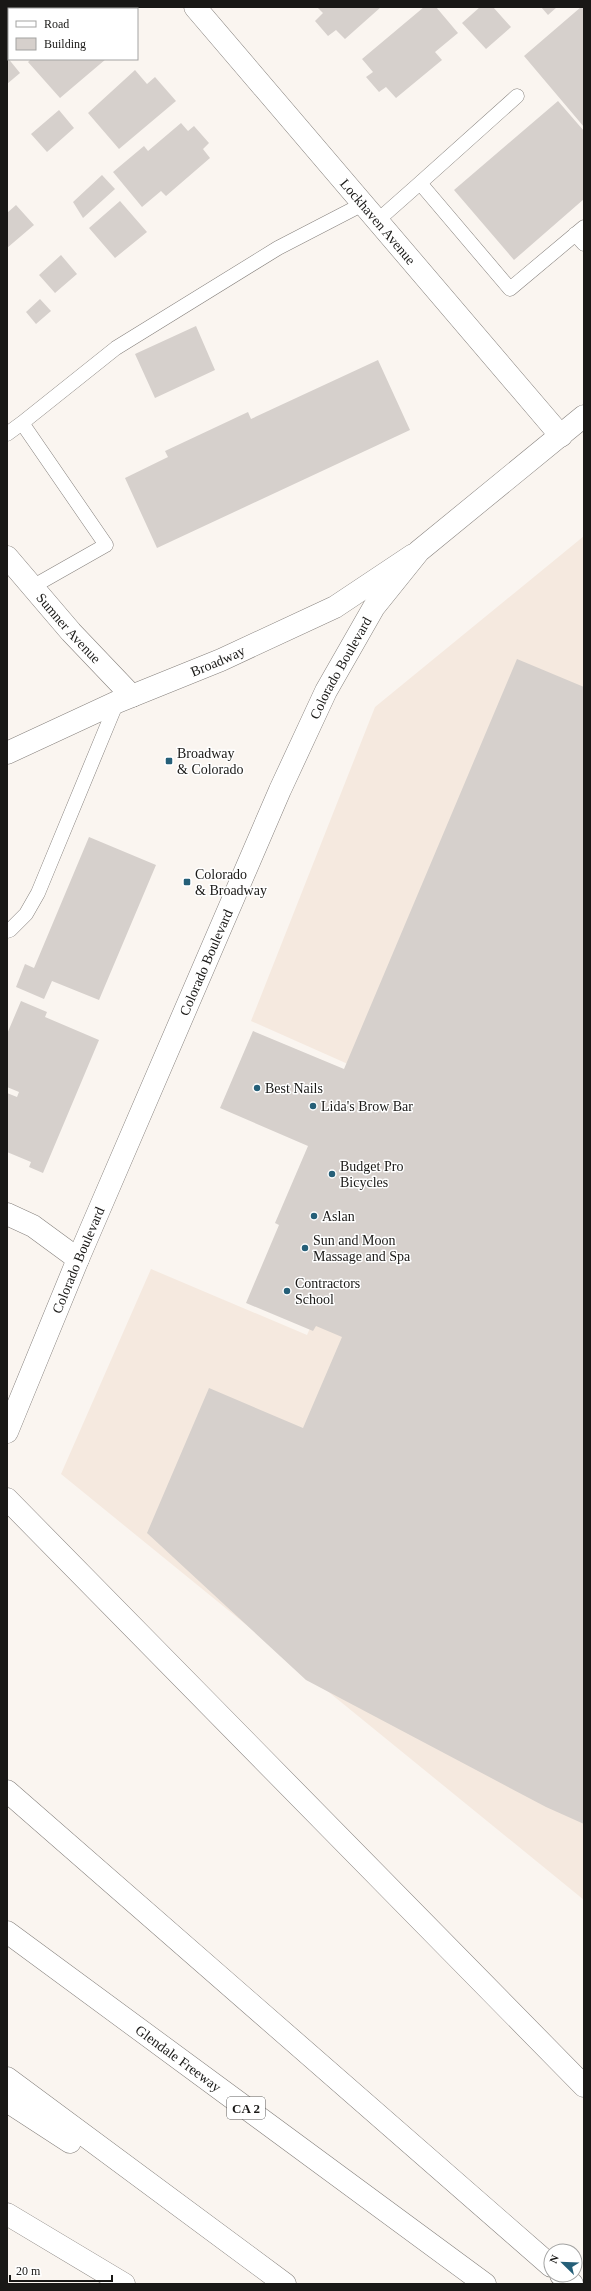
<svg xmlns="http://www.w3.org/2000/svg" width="591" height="2291" font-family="'Times New Roman',serif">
<rect width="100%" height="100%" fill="#faf5f0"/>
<path fill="#f5e9df" d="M584,536v1364l-523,-426 90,-205 156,66 106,-242 -162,-72 124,-314z"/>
<path fill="#d6d0cc" d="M7,7h29l-2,2h-25v6z
M317,7h64l-36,32 -9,-9 -8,6 -13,-15 8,-8z
M424,7h12l22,26 -23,19 7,8 -46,38 -10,-11 -7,5 -13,-15 7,-5 -11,-13z
M480,7h13l18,20 -25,22 -24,-26z
M541,7h16l-9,8z
M581,7l3,1v119l-60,-71z
M7,57l13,16 -13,11z
M31,59h75l-46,39 -32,-36z
M135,70l12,14 8,-7 21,24 -57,48 -31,-36z
M558,101l26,30v68l-70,61 -60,-70z
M59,110l15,18 -27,24 -16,-18z
M181,123l7,8 6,-5 15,17 -6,6 7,9 -44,38 -5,-5 -19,16 -29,-35 31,-26 4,5z
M102,175l13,14 -32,29 -10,-16z
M120,201l27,31 -32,26 -26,-30z
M16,205l18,20 -27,23v-35z
M61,255l16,19 -22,19 -16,-18z
M40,299l11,12 -15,13 -10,-12z
M196,326l19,44 -60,28 -20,-44z
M378,360l32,70 -253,118 -32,-70 43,-21 -3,-6 83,-39 3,7z
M517,659l67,28v1137l-38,-17 -240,-127 -159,-147 62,-145 94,40 39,-91 -26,-11 -3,5 -67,-28 33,-78 -4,-2 33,-77 -88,-38 33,-77 91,38z
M89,837l67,28 -57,135 -47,-19 -8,18 -28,-12 9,-23 9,4z
M21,1001l26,11 -2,5 54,23 -56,133 -14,-6 2,-5 -24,-10v-59l10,4 2,-5 -12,-5v-53z"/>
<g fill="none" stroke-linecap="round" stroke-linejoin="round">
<defs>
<path id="lane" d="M517,96l-97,87 90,106 74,-62
M377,221l43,-38
M575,234l9,10
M22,423l94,-75 162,-100 85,-44
M7,434l15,-11 84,122 -74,42
M7,931l3,-1 16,-16 12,-21 79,-191"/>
<g id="street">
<path id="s1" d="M195,7l366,429"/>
<path id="s2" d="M7,557l64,75 61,64"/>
<path d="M7,1214l26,12 45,33"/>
</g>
<g id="secondary">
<path id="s3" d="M7,753l110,-51 104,-42 114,-53 78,-52"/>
</g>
<g id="primary">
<path id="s4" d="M7,1432l71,-173 202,-469 46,-99 48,-84 45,-56 165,-135"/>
</g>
<g id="highway">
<path d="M7,1499l577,587"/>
<path d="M7,1791l544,475"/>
<path id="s5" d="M7,1932l478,352"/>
<path d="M7,2078l278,206"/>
<path d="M7,2101l63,41"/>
<path d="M7,2214l117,70"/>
<path d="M561,2275l11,9"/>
</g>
</defs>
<use href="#lane" stroke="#86817d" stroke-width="15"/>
<use href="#street" stroke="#86817d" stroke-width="23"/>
<use href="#secondary" stroke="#86817d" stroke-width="23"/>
<use href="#primary" stroke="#86817d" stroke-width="23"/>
<use href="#highway" stroke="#86817d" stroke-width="23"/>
<use href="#lane" stroke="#fff" stroke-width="14"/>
<use href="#street" stroke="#fff" stroke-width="22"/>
<use href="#secondary" stroke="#fff" stroke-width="22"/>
<use href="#primary" stroke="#fff" stroke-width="22"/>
<use href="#highway" stroke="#fff" stroke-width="22"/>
</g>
<g fill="#255f78" stroke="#fff" stroke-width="1.5">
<rect x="165" y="757" width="8" height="8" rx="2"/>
<rect x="183" y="878" width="8" height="8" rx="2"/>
<circle cx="257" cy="1088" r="4"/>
<circle cx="313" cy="1106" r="4"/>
<circle cx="332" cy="1174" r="4"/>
<circle cx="314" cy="1216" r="4"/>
<circle cx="305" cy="1248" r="4"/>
<circle cx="287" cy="1291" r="4"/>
</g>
<g text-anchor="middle" stroke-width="3" stroke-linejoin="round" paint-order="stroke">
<rect fill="#fff" stroke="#5e5d5c" stroke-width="1" x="227" y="2097" width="38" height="22" rx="3"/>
<g font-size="13" font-weight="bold" fill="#191816">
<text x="246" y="2113">CA 2</text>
</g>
<g font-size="14" fill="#191816" stroke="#fff">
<text dy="5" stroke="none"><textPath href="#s1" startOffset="282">Lockhaven Avenue</textPath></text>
<text dy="5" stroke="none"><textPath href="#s2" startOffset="94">Sumner Avenue</textPath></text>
<text dy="5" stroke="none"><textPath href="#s3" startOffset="230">Broadway</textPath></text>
<text dy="5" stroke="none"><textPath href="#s4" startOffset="834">Colorado Boulevard</textPath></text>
<text dy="5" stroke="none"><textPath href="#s4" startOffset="510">Colorado Boulevard</textPath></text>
<text dy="5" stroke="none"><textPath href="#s4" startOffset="186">Colorado Boulevard</textPath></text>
<text dy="5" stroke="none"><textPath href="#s5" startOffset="213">Glendale Freeway</textPath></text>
</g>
<g font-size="14" fill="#191816" stroke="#fff" text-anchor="start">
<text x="177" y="758">Broadway<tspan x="177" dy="16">&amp; Colorado</tspan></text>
<text x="195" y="879">Colorado<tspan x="195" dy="16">&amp; Broadway</tspan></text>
<text x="265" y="1093">Best Nails</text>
<text x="321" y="1111">Lida's Brow Bar</text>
<text x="340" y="1171">Budget Pro<tspan x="340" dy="16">Bicycles</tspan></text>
<text x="322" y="1221">Aslan</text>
<text x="313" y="1245">Sun and Moon<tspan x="313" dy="16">Massage and Spa</tspan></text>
<text x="295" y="1288">Contractors<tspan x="295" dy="16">School</tspan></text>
</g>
</g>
<rect width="591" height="2291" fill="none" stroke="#191816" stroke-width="16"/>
<rect x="8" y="8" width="130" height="52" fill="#ffffff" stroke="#a3a3a2"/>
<rect x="16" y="21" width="20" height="6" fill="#ffffff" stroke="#a3a3a2"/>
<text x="44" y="28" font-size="12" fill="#191816">Road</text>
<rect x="16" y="38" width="20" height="12" fill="#d6d0cc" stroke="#a3a3a2"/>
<text x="44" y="48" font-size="12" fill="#191816">Building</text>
<g transform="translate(563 2263) rotate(293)"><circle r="19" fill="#ffffff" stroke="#a3a3a2"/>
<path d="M0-3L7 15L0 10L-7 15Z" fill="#255f78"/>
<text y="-6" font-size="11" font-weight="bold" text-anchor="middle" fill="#191816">N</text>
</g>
<path d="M10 2275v6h102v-6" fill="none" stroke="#191816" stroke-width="2"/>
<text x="16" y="2275" font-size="12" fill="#191816" stroke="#ffffff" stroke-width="3" paint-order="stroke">20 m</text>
</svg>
